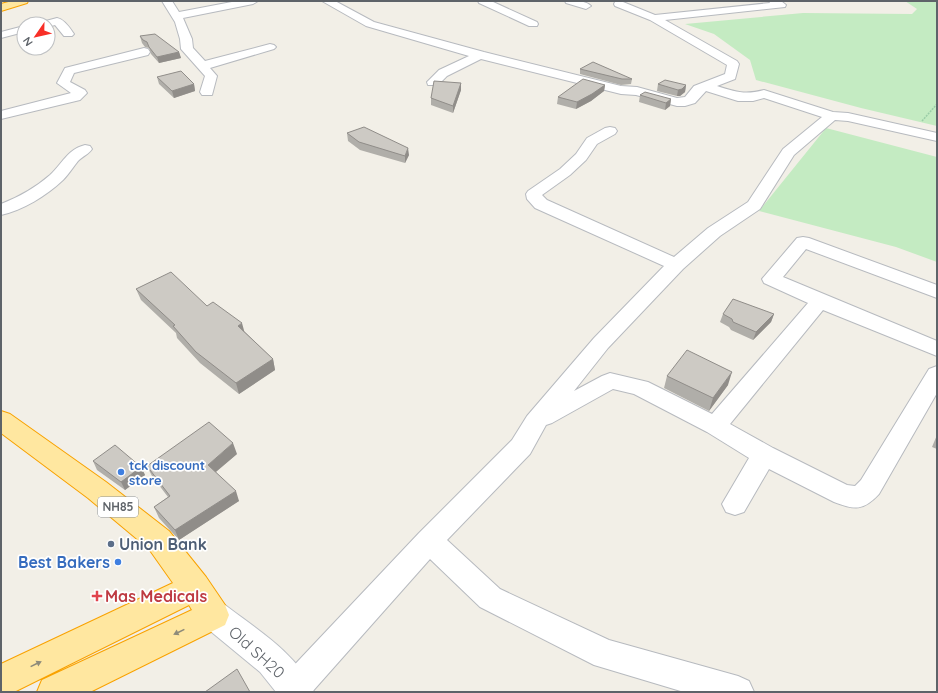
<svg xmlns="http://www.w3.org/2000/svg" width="938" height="693" font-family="Quicksand,sans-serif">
<rect width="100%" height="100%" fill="#f2efe7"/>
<path fill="#c4ebc2" d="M905,1h32v125l-76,-18 -105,-28 -6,-20 -36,-26 -29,-10 118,-11 109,1 5,-5z
M826,128l111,29v105l-41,-15 -137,-36z"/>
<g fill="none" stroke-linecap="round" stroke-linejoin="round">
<defs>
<path id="minor" d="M162,1h10l7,11 58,-11h21l-5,3 -70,14 9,21 1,9 12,13 65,-17 4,1 2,2 -2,2 -64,19 7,8 -5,19h-10l-2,-3 5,-16 -24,-27 -1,-10 -5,-17z
M322,1h13l39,21 110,30 137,34 16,1 40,11 8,-1 9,-11 31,-12 2,-9 -77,-45 -35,-14 -1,-2 1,-2h8l32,13 115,-12 -1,-2h12l5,4 -1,2 -120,13 72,41 2,3 -4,15 -18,7c19,6 28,9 47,4l69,22 15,1 89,20v8l-89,-20 -13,-1 -41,35 -34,54 -40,27 -37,33 -75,79 -34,43 28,-15 8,-3 38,9 64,32 96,-111 -44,-20 -2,-4 35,-41 6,-1 6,1 128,47v13l-131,-49 -23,28 154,64v15l-114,-46 -93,114 43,24 74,37 8,1 6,-6 68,-111 8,-3v27l-58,101c-16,17 -24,16 -45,8l-65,-33 -25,43 -9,3 -9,-3 -4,-8 27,-46 -42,-26 -73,-38 -21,-5 -61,34 -6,2 -16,29 -83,86 53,49 109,51 129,36 11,5 5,11h-70l-90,-27 -114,-58 -50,-48 -118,133h-32l-2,-4 5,-11 136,-144 93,-93 15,-24 67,-78 70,-72 -129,-58 -8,-9 -1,-5 2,-3 32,-22 16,-15 11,-16 18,-10 5,-1 5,1 2,3 -2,3 -18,10 -11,16 -16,15 -28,20 5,5 127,57 34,-29 40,-26 35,-53 39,-32 -58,-19 -11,3h-15l-32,-10 -11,12 -10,3h-8l-41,-11 -15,-1 -140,-35 -34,17 -9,9h-10l-1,-3 12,-12 30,-14 -103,-30z
M478,1h13l46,21 1,2 -1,2h-8l-50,-23z
M565,1c9,0 20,-1 26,5l-5,3 -20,-6z
M57,18c7,1 13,10 17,16l-2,2h-8l-9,-11 -7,2v-3h-7l1,-2z
M24,26v6l-23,6v-6z
M144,48l4,1 2,3 -2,3 -74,18 -4,9 15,8 2,3 -7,7 -79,19v-8l70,-18 -14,-10 8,-15z
M85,145l5,1 2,3c-3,5 -9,7 -14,12 -5,6 -9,13 -15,19 -17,16 -40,30 -62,35v-11c18,-7 34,-16 49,-29 12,-11 18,-26 35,-30z"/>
<path id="secondary" d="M214,601l11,4c31,24 73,49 89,87h-38l-16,-20 -57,-47 -4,-10 4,-10z"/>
<path id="trunk" d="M12,1h16l-1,2 -26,8v-7z
M1,411l9,3 96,68 63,49 37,46 19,28 4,10 -4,10 -135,67h-53l5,-12 150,-70 -3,-5 -175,87h-13v-28l172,-81 -24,-34 -61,-51 -87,-65z"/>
</defs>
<use href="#minor" stroke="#b7babf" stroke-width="2"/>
<use href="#secondary" stroke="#babec4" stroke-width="2"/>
<use href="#trunk" stroke="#f9a200" stroke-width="2"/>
<path stroke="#9acda7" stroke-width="1.5" stroke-dasharray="2 1" stroke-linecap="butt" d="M922,121l15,-17"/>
<use href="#minor" fill="#fff" fill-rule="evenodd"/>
<use href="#secondary" fill="#fff" fill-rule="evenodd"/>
<use href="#trunk" fill="#ffe7a0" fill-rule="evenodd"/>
</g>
<path fill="#b0aea9" d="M140,36l39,16 2,6 -22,5 -8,-9 -2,-6 -4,-1 -3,-4z
M580,69l52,10 -1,5 -10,1 -41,-11z
M157,77l37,7 1,7 -21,7 -15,-14z
M461,83v7l-8,23 -22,-8v-7z
M658,84l28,1 -1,7 -5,4h-3l-20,-5z
M605,85l-1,6 -13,10 -15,8 -19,-5 1,-7z
M640,95l31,4 -1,7 -5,4 -26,-8z
M347,133l62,22 -4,8 -45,-13 -12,-9z
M136,289l71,17 38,26 28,27 2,11 -36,24 -39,-31 -23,-25 -1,-5 -35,-33z
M723,314h51l-3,8 -18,18 -22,-10 -2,-3 -9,-5z
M667,376l61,9 -19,26 -45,-23z
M937,435v14l-5,-2z
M237,454l-21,18 23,29 -60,39 -20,-22 -5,-11 14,-10 -16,-21 -5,-10z
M93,461l48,6 4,8 -20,15 -28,-20z"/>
<path fill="#908d89" d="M179,52l2,6 -22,5 -2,-6z
M461,83v7l-8,23v-7z
M194,84l1,7 -21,7 -2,-7z
M605,85l-1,6 -13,10 -15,8 1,-7z
M686,85l-1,7 -5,4h-3l1,-6z
M671,99l-1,7 -5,4 1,-7z
M408,148l1,7 -4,8v-7z
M774,314l-3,8 -18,18 3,-8z
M242,323l3,11 -7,-8z
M273,359l2,11 -36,24 -3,-11z
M732,372l-4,13 -19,26 4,-13z
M233,443l4,11 -25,21 -4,-10z
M141,467l4,8 -20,15 -4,-8z
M236,491l3,10 -60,39 -4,-10z"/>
<path fill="#cdcac4" stroke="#908d89" d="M155,34l24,18 -22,5 -8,-10 -2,-5 -4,-2 -3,-4z
M593,62l39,17h-10l-42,-10z
M181,71l13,13 -22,7 -15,-14z
M583,79l22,6 -13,9 -15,8 -19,-5z
M665,80l21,5 -4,4 -4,1 -20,-6z
M434,81l27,2 -8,23 -22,-8z
M645,92l26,7 -5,4 -26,-8z
M364,127l44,21 -3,8 -46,-14 -12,-9z
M171,272l36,34 6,-4 29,21 -4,3 35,33 -37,24 -40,-31 -23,-26 2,-1 -39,-36z
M733,299l41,15 -18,18 -23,-10 -1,-3 -9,-5z
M687,350l45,22 -19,26 -46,-22z
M209,422l24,21 -25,22 28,26 -61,39 -21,-23 16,-11 -23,-30z
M115,445l26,22 -20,15 -28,-21z
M237,669l13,23h-45z"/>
<defs><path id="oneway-solid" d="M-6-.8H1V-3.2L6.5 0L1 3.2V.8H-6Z"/></defs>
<g fill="#8e8b7a">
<use href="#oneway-solid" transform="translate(179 632) rotate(154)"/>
<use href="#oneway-solid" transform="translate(36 664) rotate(-26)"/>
</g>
<g fill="#3f7fe0" stroke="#fff" stroke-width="1.5">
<circle cx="121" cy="472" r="4"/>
<circle cx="118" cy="562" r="4"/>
</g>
<circle fill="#5c6f8a" stroke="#fff" stroke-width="1.5" cx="111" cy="544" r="4"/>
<path fill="#e0444e" stroke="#fff" stroke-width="1.5" d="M95 590h4v4h4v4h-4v4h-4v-4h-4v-4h4z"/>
<g text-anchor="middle" stroke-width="3.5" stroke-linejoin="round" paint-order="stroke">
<rect fill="#fff" stroke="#8e9296" stroke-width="1" x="98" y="497" width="40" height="20" rx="3"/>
<g font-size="12" font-weight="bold" fill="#5e6369">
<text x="118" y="511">NH85</text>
</g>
<g font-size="13" font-weight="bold" fill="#366cbe" stroke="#fff" text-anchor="start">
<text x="129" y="470">tck discount<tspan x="129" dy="15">store</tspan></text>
</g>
<g font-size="16" font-weight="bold" fill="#4e5e75" stroke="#fff" text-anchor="start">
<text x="119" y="550">Union Bank</text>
</g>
<g font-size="16" font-weight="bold" fill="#366cbe" stroke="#fff" text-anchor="end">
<text x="110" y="568">Best Bakers</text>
</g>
<g font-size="16" font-weight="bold" fill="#be3a42" stroke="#fff" text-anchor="start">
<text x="105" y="602">Mas Medicals</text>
</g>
<g font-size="16" fill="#5e6369" stroke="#fff">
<text transform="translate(257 652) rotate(42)" y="6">Old SH20</text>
</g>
</g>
<rect width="938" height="693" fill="none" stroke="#5e6369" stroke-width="4"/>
<g transform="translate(36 36) rotate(236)"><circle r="19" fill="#ffffff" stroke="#bfc1c3"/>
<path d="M0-3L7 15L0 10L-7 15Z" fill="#f82f27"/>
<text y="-6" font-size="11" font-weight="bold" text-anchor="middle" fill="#5e6369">N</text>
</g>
</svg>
